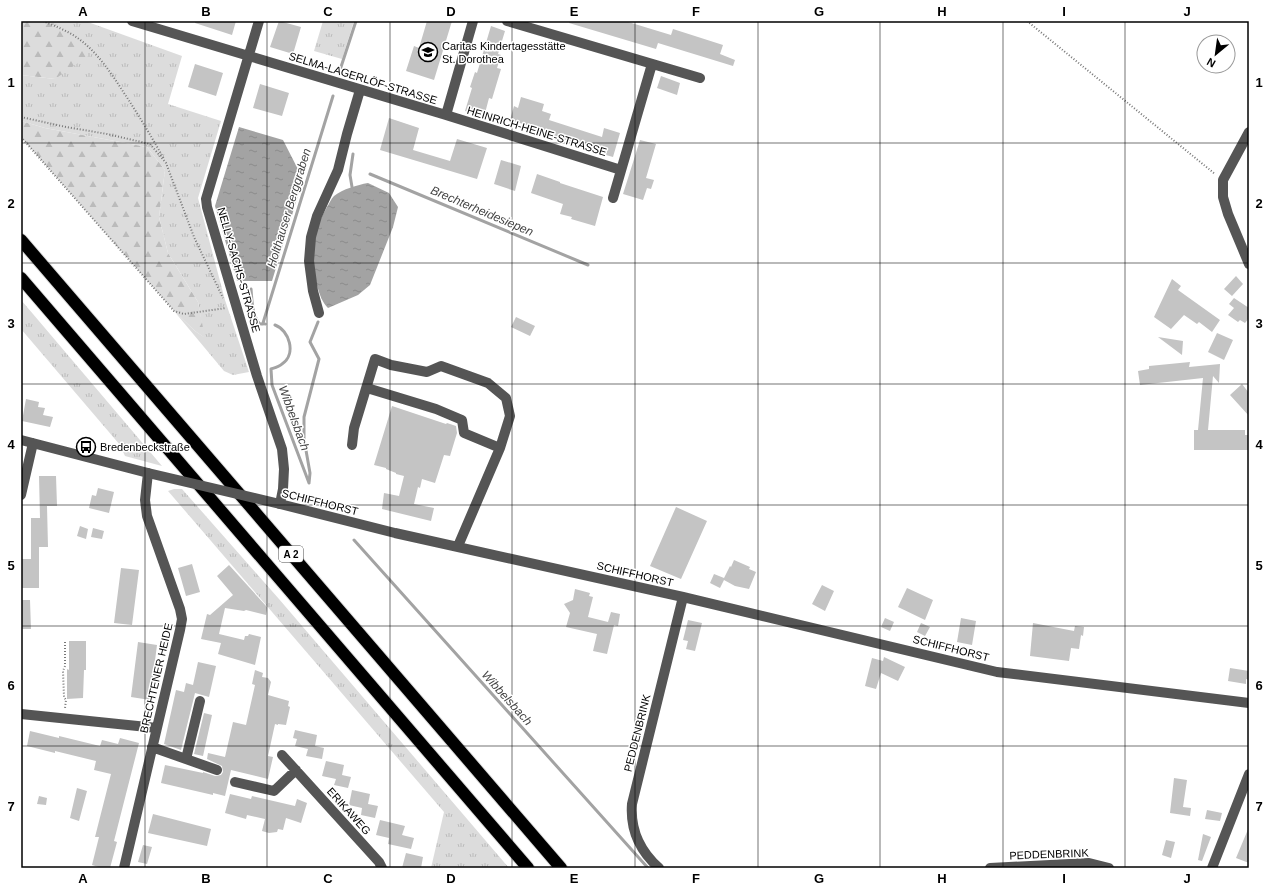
<svg xmlns="http://www.w3.org/2000/svg" width="1270" height="889" font-family="Helvetica,sans-serif">
<defs>
<pattern id="grass-tufts" width="24" height="20" patternUnits="userSpaceOnUse"><rect width="24" height="20" fill="#dcdcdc"/><path d="M3 7l-1-3M5 7V3M7 7l1-3M15 17l-1-3M17 17v-4M19 17l1-3" fill="none" stroke="#bbb"/></pattern>
<pattern id="forest-firs" width="22" height="20" patternUnits="userSpaceOnUse"><rect width="22" height="20" fill="#dcdcdc"/><path d="M5 1l3.5 6h-7zM16 11l3.5 6h-7z" fill="#bbb"/></pattern>
<pattern id="water-ripples" width="26" height="14" patternUnits="userSpaceOnUse"><rect width="26" height="14" fill="#a3a3a3"/><path d="M2 4q2-2 4 0t4 0M15 11q2-2 4 0t4 0" fill="none" stroke="#8b8b8b"/></pattern>
</defs>
<rect width="100%" height="100%" fill="#fff"/>
<path fill="url(#grass-tufts)" d="M43,21h42l97,35 -14,48 53,17 -23,77 27,102 24,72 -16,3 -9,-4 -50,-60 21,20 9,6 -6,-35 -30,-49 -9,-36 6,-47 -18,-23 -102,-19 -24,-7v-46l34,4 7,-50z
M323,21h31l-12,38 -28,-8z
M21,300l12,14 129,152 -37,-10 -5,-11 -99,-116z
M174,489h8l97,110 230,269h-78l13,-56 -276,-321z"/>
<path fill="url(#forest-firs)" d="M21,21h22l19,8 17,10 7,6 2,11 -33,23 -34,-4z
M21,121l24,7 102,19 18,23 -6,47 9,36 30,49 7,36 -10,-7 -21,-20 -153,-174z"/>
<path fill="url(#water-ripples)" d="M239,127l44,13 20,39 -31,102h-35l-22,-75z
M368,183l21,10 9,14 -5,20 -23,58 -12,10 -30,13c-13,-12 -17,-52 -14,-70 2,-11 8,-22 13,-31 2,-3 4,-8 7,-11 9,-7 23,-11 34,-13z"/>
<g fill="none" stroke-linecap="round" stroke-linejoin="round">
<path stroke="#a3a3a3" stroke-width="3" d="M340,70l16,-49
M370,174l218,91
M352,187l-2,-12 3,-21
M251,289c1,11 1,27 9,35h3
M265,324l-2,-1 70,-227
M275,325c14,5 22,29 7,39 -3,3 -8,4 -11,5l1,16 37,98
M309,483l1,-10 -6,-34v-22l15,-58 -9,-17 8,-20
M354,540l294,328"/>
</g>
<path fill="#c4c4c4" d="M195,21h41l-4,14 -37,-12z
M279,21l22,6 -8,27 -23,-7z
M427,21h25l-18,59 -28,-9 8,-25 5,2z
M570,21h55l46,14 2,-6 50,16 -3,9 15,6 -2,6 -75,-23 -2,6 -87,-26z
M491,26l14,5 -7,23 3,1 -4,13 4,1 -9,30 -3,-1 -5,19 -19,-6 7,-23 -2,-1 5,-15 2,1z
M195,64l28,9 -7,23 -28,-9z
M661,76l19,7 -3,12 -20,-7z
M260,84l29,9 -7,23 -29,-8z
M521,97l23,7 -2,7 9,3 -2,6 53,17 2,-9 16,5 -7,24 -21,-6 1,-3 -34,-10 -1,2 -14,-4 2,-5 -36,-11 4,-14 4,2z
M389,118l30,10 -6,22 37,11 7,-22 30,9 -10,31 -97,-29z
M640,140l16,4 -10,34 8,2 -3,9 -4,-1 -4,12 -20,-6z
M501,160l20,6 -6,25 -21,-7z
M537,174l23,8v1l43,14 -8,29 -24,-7 1,-2 -12,-3 3,-10 -32,-11z
M1236,276l7,8 -11,12 -8,-7z
M1172,279l9,7 -3,4 42,30 -8,12 -13,-10 -2,2 -13,-9 -13,14 -17,-12z
M1234,298l15,10v10l-4,5 -5,-3 -2,2 -10,-7 6,-7 -5,-4z
M516,317l19,9 -5,10 -19,-9z
M1217,333l16,7 -9,20 -16,-8z
M1158,337l25,4 -1,14z
M1190,362l-1,5 31,-3 -1,19 -6,-7 -5,54h37v5h4v15h-55v-20h4l5,-52 -63,7 -2,-14 11,-2v-3z
M1242,384l7,9v23l-19,-21z
M26,399l13,3 -1,5 7,1 -2,7 10,2 -3,10 -28,-6z
M392,406l54,18 1,-1 9,3 1,7 -7,23 -6,-1 -9,28 -13,-4 -2,9 -2,-1 -4,17 20,4 -3,13 -49,-12 2,-16 15,3 5,-20 -8,-2v-1l-10,-4v-1l-12,-3z
M39,476h17l1,30h-10l1,41h-9v41h-17v-29h9v-41h9z
M98,488l16,4 -5,21 -20,-5 3,-13 4,1z
M676,507l31,14 -26,58 -31,-13z
M80,526l8,3 -2,10 -9,-3z
M93,528l11,3 -2,8 -11,-2z
M734,560l16,7 -1,2 7,3 -7,17 -14,-3 -11,-6 -4,8 -10,-5 4,-9 10,4 6,-12 1,1z
M192,564l8,28 -14,4 -8,-28z
M229,565l38,42v2l-1,6 -20,-5 -2,1 -19,-3 -6,26 25,6 1,-4h3l1,-2 12,3 -6,28 -37,-11 3,-11 -20,-4 6,-25 3,1 23,-20 -16,-19z
M121,568l18,2 -7,55 -18,-2z
M822,585l12,6 -9,20 -13,-7z
M907,588l26,12 -8,20 -27,-13z
M575,589l15,4 -1,3 4,1 -5,20 20,5 3,-10 9,2 -2,12 -4,-1 -7,29 -14,-3 4,-17 -31,-7 4,-14 -6,-9 9,-4z
M21,600h9l1,29h-10z
M885,618l9,4 -4,9 -9,-4z
M961,618l15,3 -4,24 -15,-3z
M688,620l14,3 -7,28 -9,-2 2,-8 -5,-1z
M921,623l9,4 -5,9 -8,-4z
M1033,623l41,8 1,-5 9,1 -1,9 -2,-1 -2,14 -8,-1 -2,13 -39,-5z
M69,641h17v29h-2l-1,28 -16,1v-30l2,1z
M138,642l19,3 -7,55 -19,-3z
M884,657l21,10 -7,14 -17,-8 -5,16 -11,-3 7,-28 11,3z
M198,662l18,4 -7,31 -14,-4 -14,57 -17,-6 12,-54 8,2 2,-9 7,2z
M1230,668l19,3v9l-3,-1v5l-18,-3z
M255,670l8,3 -1,4 6,1 3,4 -3,13 21,6 -1,5 2,1 -4,18 -8,-1v1l-3,-1 -7,32 5,1 -5,22 -37,-9 -6,26 -12,-3v2l-52,-12 4,-18 38,8v-1l12,4 6,-1 2,-3 -1,-6 -15,-7 1,-6 17,4 8,-35 13,3 9,-40 -3,-1z
M204,713l8,2 -9,41 -9,-2z
M295,730l22,5 -2,11 9,2 -2,11 -16,-3 2,-7 -13,-3 2,-7 -4,-1z
M30,731l29,7v-2l41,10 2,-6 16,4 2,-6 19,5 -25,98 3,1 -7,26h-8l-10,-3 7,-28h-4l16,-63 -17,-4 2,-9 -41,-10v2l-28,-7z
M326,761l18,4 -2,10 9,2 -3,11 -14,-3 2,-6 -14,-3z
M1174,778l13,2 -4,27 8,1 -1,8 -20,-3z
M77,788l10,3 -8,30 -9,-3z
M352,790l18,4 -2,10 10,2 -3,12 -14,-3 1,-7 -13,-3z
M230,794l21,5 1,-3 43,10 2,-7 10,4 -6,20 -15,-5 -3,12 -5,-1 -1,3 -8,1 -7,-2 3,-12 -18,-4 -1,4 -21,-6z
M39,796l8,2 -1,7 -9,-1z
M1207,810l15,3 -2,8 -15,-2z
M153,814l58,15 -4,17 -59,-13z
M380,820l25,6 -3,9 12,3 -3,11 -23,-5 1,-6 -13,-3z
M1249,827v36l-13,-5z
M1203,834l8,3 -9,24 -4,-1z
M1166,840l9,2 -4,16 -9,-3z
M143,845l9,2 -5,17 -9,-2z
M406,853l17,4 -2,11h-19z"/>
<g fill="none" stroke-linecap="round" stroke-linejoin="round">
<defs>
<path id="highway" d="M21,240l540,628
M21,278l507,590"/>
</defs>
<use href="#highway" stroke="#dbdbdb" stroke-width="14"/>
<path stroke="#777" stroke-width="2" stroke-dasharray="1 2" stroke-linecap="butt" d="M43,21c12,5 25,10 36,18 19,14 32,34 45,54 14,21 27,43 40,66
M1027,21l188,153
M21,117l45,10 41,7 43,10 16,19 28,74 29,61
M21,137l153,174 10,3 42,-6
M65,642v24l-2,5 1,26 2,3 -1,8"/>
<path stroke="#555" stroke-width="10" d="M132,21l314,94 27,-94
M259,21l-53,178 1,8 50,169 25,73 2,20 -1,20 -3,15 115,29 288,64 314,75 252,31
M507,21l193,57
M446,115l175,55
M1249,132l-26,48v17l5,17 21,50
M613,198l39,-134
M319,313l-6,-22 -4,-30 2,-24 6,-21 21,-46 9,-36 13,-44
M367,388l69,21 26,11 2,13 36,15 -42,98
M21,440l127,33 -3,27 2,16 33,93 2,10 -2,11 -56,238
M352,445l2,-17 21,-69 16,6 36,7 14,-6 47,17 18,15 4,18 -10,32
M21,495l12,-52
M21,714l136,14
M152,747l65,23
M282,755l97,107 3,6
M186,759l14,-58
M235,782l39,9 22,-21
M659,868c-19,-17 -29,-38 -27,-64l51,-207
M990,868l99,-5 20,5
M1212,868l37,-94"/>
<use href="#highway" stroke="#000" stroke-width="12"/>
<path stroke="#555" stroke-width="10" d="M148,473l132,31"/>
</g>
<path fill="none" stroke="#000" stroke-width="1" stroke-opacity="0.55" d="M145,21v847M267,21v847M390,21v847M512,21v847M635,21v847M758,21v847M880,21v847M1003,21v847M1125,21v847M21,143h1228M21,263h1228M21,384h1228M21,505h1228M21,626h1228M21,746h1228"/>
<defs>
<symbol id="school-ring" viewBox="-11 -11 22 22"><circle r="9.5" fill="#fff" stroke="#000" stroke-width="1.5"/><path d="M0-5L7-2L0 1L-7-2ZM-4 1L0 2.5L4 1V4Q0 6-4 4Z" fill="#000"/></symbol>
<symbol id="bus-ring" viewBox="-11 -11 22 22"><circle r="9.5" fill="#fff" stroke="#000" stroke-width="1.5"/><path d="M-5-6H5V4H4V6H2V4H-2V6H-4V4H-5ZM-3.5-4V0h7V-4ZM-3.5 1.2v1.5H-2V1.2ZM2 1.2v1.5H3.5V1.2Z" fill="#000"/></symbol>
</defs>
<g fill-rule="evenodd">
<use href="#school-ring" x="417" y="41" width="22" height="22"/>
<use href="#bus-ring" x="75" y="436" width="22" height="22"/>
</g>
<g text-anchor="middle" stroke-width="3" stroke-linejoin="round" paint-order="stroke">
<rect fill="#fff" stroke="#4c4c4c" stroke-width="1" x="279" y="546" width="24" height="16" rx="3"/>
<g font-size="10" font-weight="bold" fill="#000">
<text x="291" y="558">A 2</text>
</g>
<g font-size="11" fill="#000" stroke="#fff" text-anchor="start">
<text x="442" y="50">Caritas Kindertagesstätte<tspan x="442" dy="13">St. Dorothea</tspan></text>
<text x="100" y="451">Bredenbeckstraße</text>
</g>
<g font-size="11" fill="#000" stroke="#fff">
<text transform="translate(363 78) rotate(17)" y="4">SELMA-LAGERLÖF-STRASSE</text>
<text transform="translate(537 131) rotate(17)" y="4">HEINRICH-HEINE-STRASSE</text>
<text transform="translate(239 270) rotate(74)" y="4">NELLY-SACHS-STRASSE</text>
<text transform="translate(320 502) rotate(14)" y="4">SCHIFFHORST</text>
<text transform="translate(635 574) rotate(13)" y="4">SCHIFFHORST</text>
<text transform="translate(951 648) rotate(14)" y="4">SCHIFFHORST</text>
<text transform="translate(156 678) rotate(-77)" y="4">BRECHTENER HEIDE</text>
<text transform="translate(637 733) rotate(-76)" y="4">PEDDENBRINK</text>
<text transform="translate(349 811) rotate(48)" y="4">ERIKAWEG</text>
<text transform="translate(1049 854) rotate(-2)" y="4">PEDDENBRINK</text>
</g>
<g font-size="12" font-style="italic" fill="#444" stroke="#fff">
<text transform="translate(289 208) rotate(-73)" y="4">Holthauser Berggraben</text>
<text transform="translate(482 211) rotate(23)" y="4">Brechterheidesiepen</text>
<text transform="translate(294 418) rotate(70)" y="4">Wibbelsbach</text>
<text transform="translate(507 698) rotate(48)" y="4">Wibbelsbach</text>
</g>
</g>
<rect width="1270" height="889" fill="none" stroke="#ffffff" stroke-width="44"/>
<g transform="translate(1216 54) rotate(209)"><circle r="19" fill="#ffffff" stroke="#999999"/>
<path d="M0-3L7 15L0 10L-7 15Z" fill="#000000"/>
<text y="-6" font-size="11" font-weight="bold" text-anchor="middle" fill="#000000">N</text>
</g>
<rect x="22" y="22" width="1226" height="845" fill="none" stroke="#000" stroke-width="1.5"/>
<g font-size="13" text-anchor="middle" font-weight="bold" fill="#000">
<text x="83" y="16">A</text>
<text x="206" y="16">B</text>
<text x="328" y="16">C</text>
<text x="451" y="16">D</text>
<text x="574" y="16">E</text>
<text x="696" y="16">F</text>
<text x="819" y="16">G</text>
<text x="942" y="16">H</text>
<text x="1064" y="16">I</text>
<text x="1187" y="16">J</text>
<text x="11" y="87">1</text>
<text x="1259" y="87">1</text>
<text x="11" y="208">2</text>
<text x="1259" y="208">2</text>
<text x="11" y="328">3</text>
<text x="1259" y="328">3</text>
<text x="11" y="449">4</text>
<text x="1259" y="449">4</text>
<text x="11" y="570">5</text>
<text x="1259" y="570">5</text>
<text x="11" y="690">6</text>
<text x="1259" y="690">6</text>
<text x="11" y="811">7</text>
<text x="1259" y="811">7</text>
<text x="83" y="883">A</text>
<text x="206" y="883">B</text>
<text x="328" y="883">C</text>
<text x="451" y="883">D</text>
<text x="574" y="883">E</text>
<text x="696" y="883">F</text>
<text x="819" y="883">G</text>
<text x="942" y="883">H</text>
<text x="1064" y="883">I</text>
<text x="1187" y="883">J</text>
</g>
</svg>
